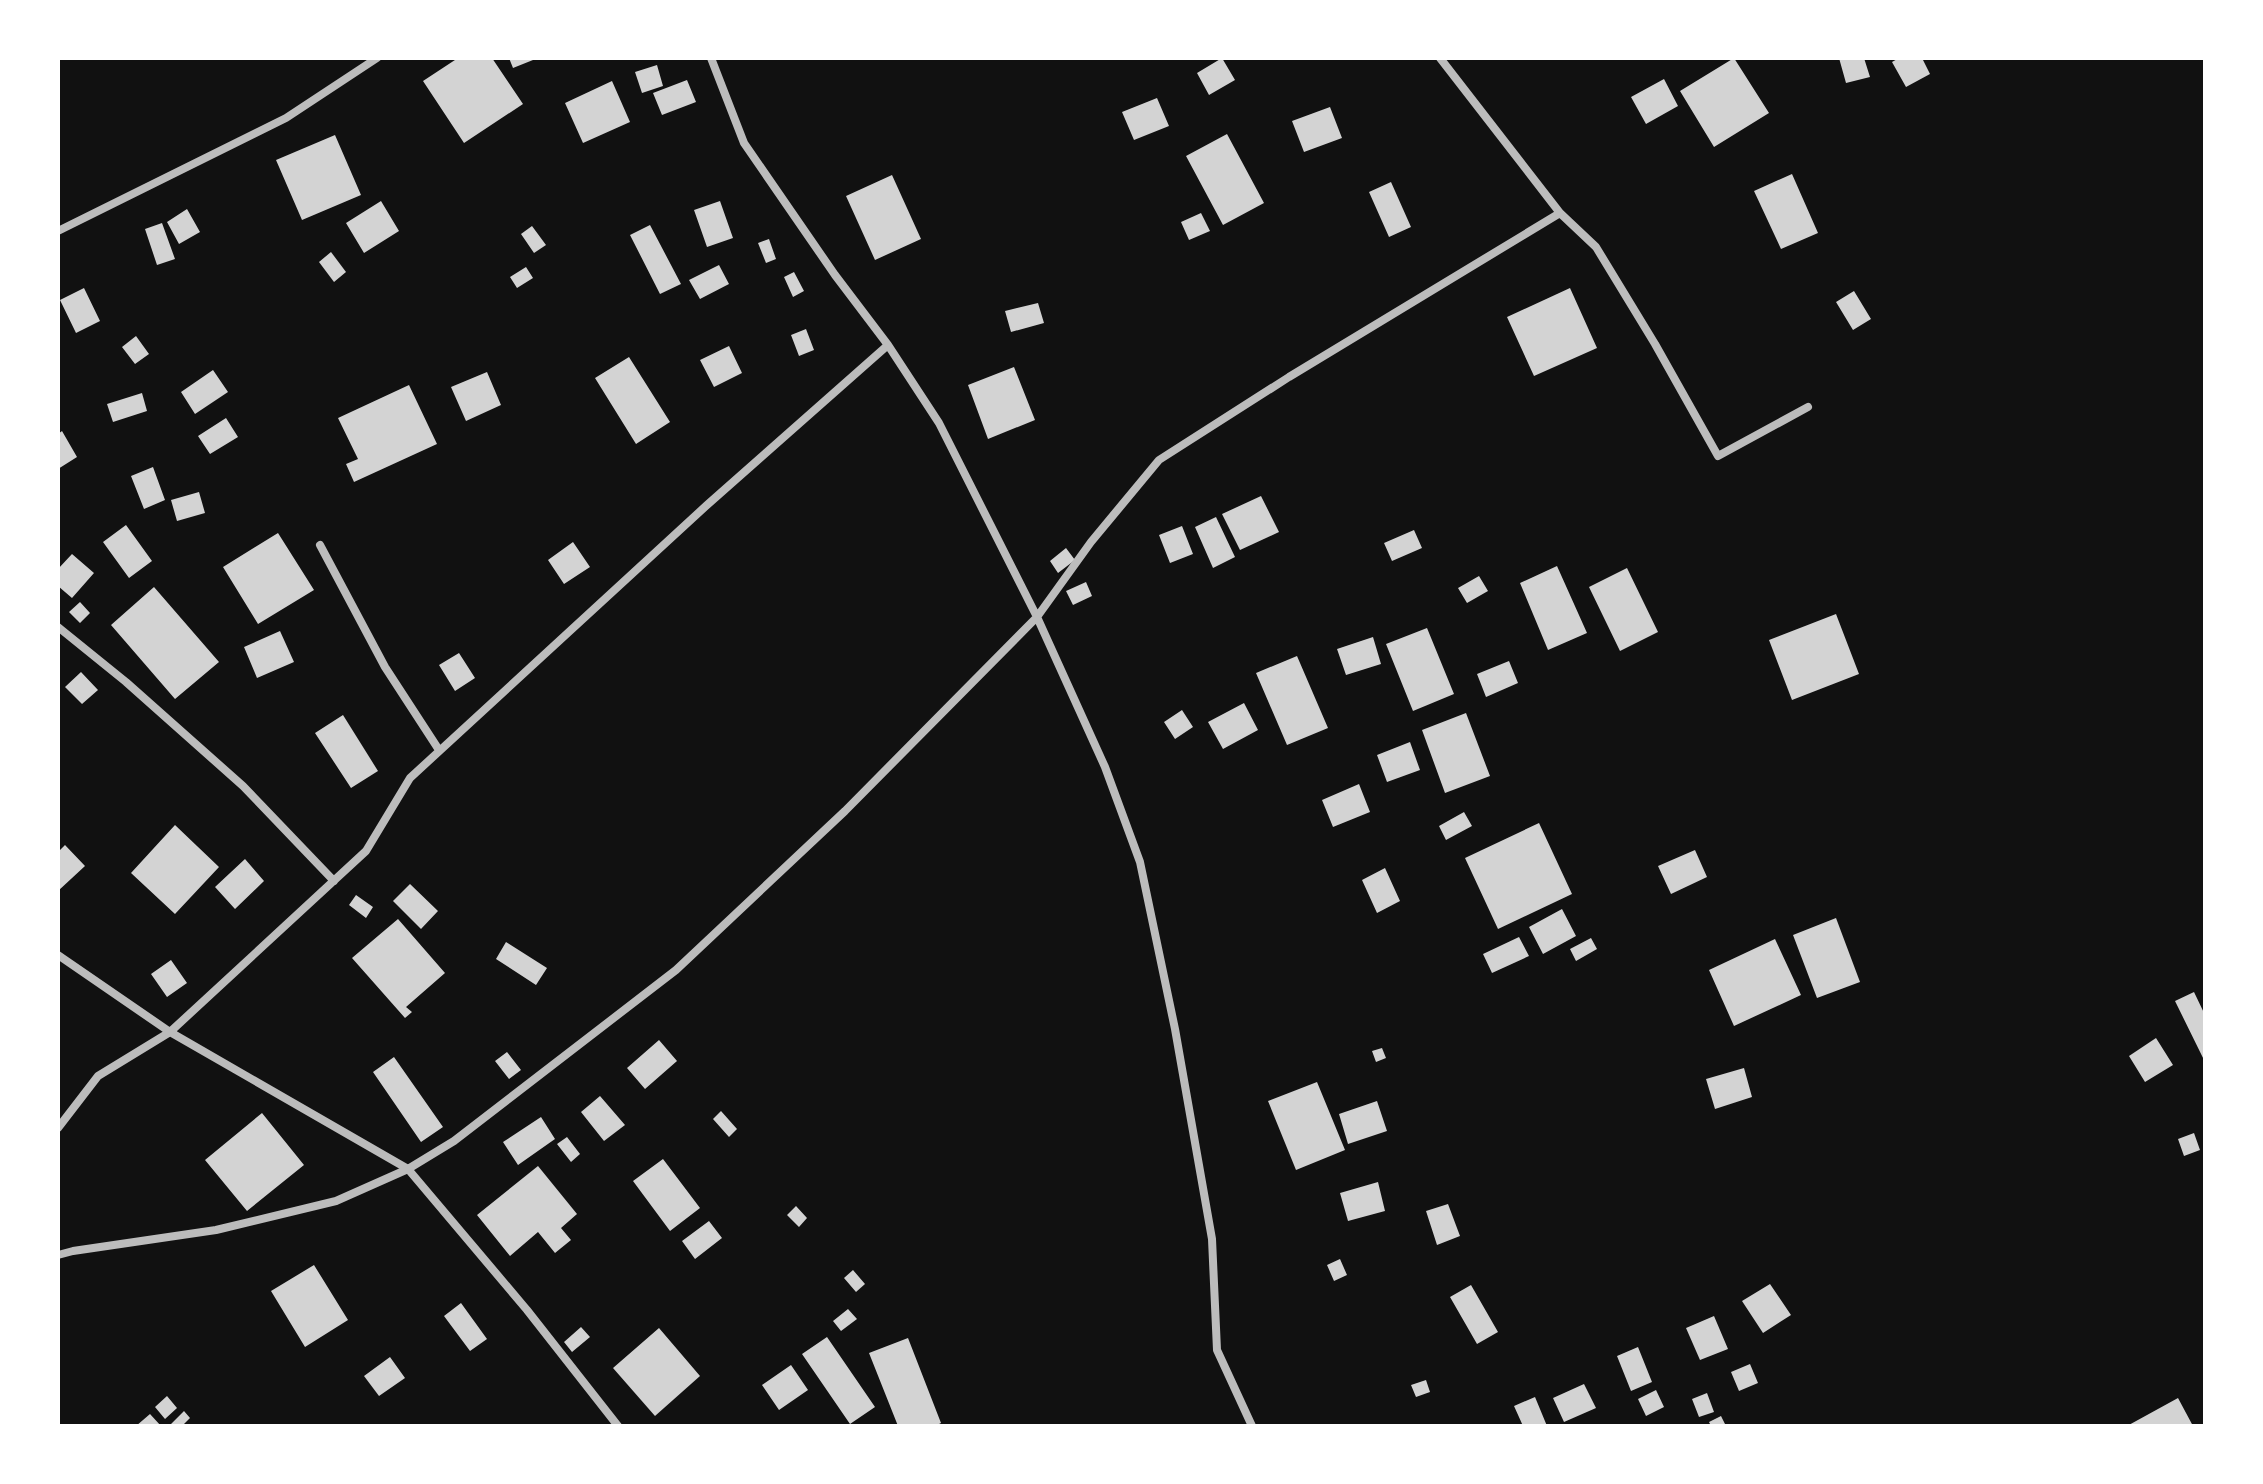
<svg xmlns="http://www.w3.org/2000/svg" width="2263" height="1484" font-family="Rubik,sans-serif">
<rect width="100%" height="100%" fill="#111"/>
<path fill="#d3d3d3" d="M458,58h34l31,46 -59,39 -41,-62z
M509,58h29l-25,10z
M1222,58l13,22 -26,15 -12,-22z
M1734,58l35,55 -55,34 -34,-56z
M1839,58h25l6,19 -24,6z
M1899,58h23l8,16 -24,13 -14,-25z
M657,65l6,21 -21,7 -7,-21z
M1664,79l14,27 -32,18 -15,-27z
M687,80l9,22 -34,13 -9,-22z
M612,81l18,41 -47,21 -18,-40z
M1157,98l12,28 -35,14 -12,-28z
M1330,107l12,31 -38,14 -12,-31z
M1227,134l37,69 -41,22 -37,-69z
M335,135l26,60 -59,25 -26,-60z
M1792,174l26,59 -37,16 -27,-58z
M892,175l29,64 -46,21 -29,-64z
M1391,182l20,45 -22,10 -20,-45z
M381,201l18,30 -35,22 -18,-30z
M720,201l13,37 -26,9 -13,-37z
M187,209l13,23 -21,12 -12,-22z
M1201,213l9,18 -21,9 -8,-18z
M162,223l13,36 -18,6 -12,-36z
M650,225l31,59 -21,10 -30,-59z
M532,226l14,19 -12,8 -13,-19z
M769,239l7,20 -10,4 -8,-20z
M331,252l15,20 -12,10 -15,-20z
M719,265l10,19 -29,15 -11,-19z
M526,267l7,11 -16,10 -7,-11z
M794,272l10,19 -11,6 -9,-20z
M84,288l16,33 -24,12 -16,-33z
M1570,288l27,60 -63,28 -27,-59z
M1854,291l17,28 -18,11 -17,-28z
M1038,303l6,20 -33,9 -6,-21z
M806,329l8,21 -15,6 -8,-21z
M136,336l13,18 -14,10 -13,-17z
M729,346l13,27 -28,14 -14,-27z
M629,357l41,65 -34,22 -41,-66z
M1014,367l21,53 -47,19 -20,-54z
M213,370l15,22 -33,22 -14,-22z
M487,372l14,33 -35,16 -15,-34z
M409,385l28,59 -83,38 -8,-18 12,-5 -20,-41z
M142,393l5,18 -34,11 -6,-18z
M226,418l12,19 -28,17 -12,-18z
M62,431l15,26 -19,12v-35z
M153,467l12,33 -21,9 -13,-33z
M199,492l6,21 -28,8 -6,-21z
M1261,496l18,36 -39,18 -18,-36z
M1216,517l19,40 -22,11 -18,-41z
M126,525l26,36 -23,17 -26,-36z
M1182,526l11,28 -23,9 -11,-28z
M1414,530l8,18 -30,13 -8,-18z
M278,533l36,57 -56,34 -35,-57z
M573,542l17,25 -26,17 -16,-24z
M1066,548l9,12 -17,13 -8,-12z
M72,554l22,19 -22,25 -14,-12v-17z
M1557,566l30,67 -39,17 -28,-67z
M1627,568l31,64 -38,19 -31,-64z
M1479,576l9,15 -21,12 -9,-15z
M1086,582l6,14 -19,9 -7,-14z
M154,587l65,75 -44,37 -64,-74z
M80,602l10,11 -10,10 -11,-11z
M1836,614l23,60 -67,26 -23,-60z
M1427,628l27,66 -41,17 -27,-67z
M280,631l14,31 -37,16 -13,-31z
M1373,637l8,27 -35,11 -9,-26z
M459,653l16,25 -20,13 -16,-26z
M1297,656l31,72 -41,17 -31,-72z
M1509,661l9,22 -32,14 -9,-23z
M81,672l17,18 -16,14 -17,-17z
M1244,703l14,27 -35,19 -15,-27z
M1182,710l11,17 -18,12 -11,-17z
M1466,713l24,63 -45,17 -23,-63z
M343,715l35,56 -27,17 -36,-55z
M1410,742l10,28 -33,12 -10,-27z
M1359,784l11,28 -37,15 -11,-27z
M1464,812l8,14 -26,14 -7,-14z
M1539,823l33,71 -74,35 -33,-71z
M175,825l44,42 -44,47 -44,-41z
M65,845l20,21 -27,25v-39z
M1695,850l12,27 -36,17 -13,-28z
M245,859l19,22 -29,28 -20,-22z
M1385,868l15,33 -23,12 -15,-33z
M410,884l28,27 -17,18 -28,-28z
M356,895l17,12 -7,11 -17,-13z
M1562,909l14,27 -33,18 -14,-27z
M1836,918l24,64 -43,16 -24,-63z
M398,919l47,54 -39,34 6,5 -7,6 -53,-60z
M1519,937l10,19 -37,17 -9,-19z
M1591,938l6,11 -21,12 -6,-12z
M1775,939l26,56 -67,31 -25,-56z
M506,942l41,26 -11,17 -40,-26z
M171,960l16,23 -20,14 -16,-23z
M2194,992l11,23v47l-30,-61z
M2156,1038l17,27 -28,17 -16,-26z
M659,1040l18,21 -32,28 -18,-21z
M1382,1048l4,10 -10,4 -4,-11z
M507,1052l14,18 -12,9 -14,-18z
M394,1057l49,70 -22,15 -48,-70z
M1744,1068l8,29 -37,12 -9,-30z
M1317,1082l28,68 -49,20 -28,-69z
M600,1096l25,29 -21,16 -23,-29z
M1377,1101l10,30 -39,13 -9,-30z
M721,1111l16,18 -8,8 -16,-18z
M262,1113l42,52 -57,46 -42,-51z
M541,1117l14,22 -37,26 -15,-23z
M2194,1133l6,17 -16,6 -6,-17z
M567,1137l13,17 -9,8 -14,-18z
M663,1159l37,49 -30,23 -37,-50z
M538,1166l39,48 -16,14 10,12 -16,13 -17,-21 -28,24 -33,-41z
M1378,1182l7,29 -37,10 -8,-28z
M1448,1204l12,32 -23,9 -11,-34z
M796,1206l11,12 -8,9 -12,-12z
M709,1221l13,17 -27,21 -13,-18z
M1340,1259l7,16 -13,6 -7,-16z
M314,1265l34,55 -43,27 -34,-56z
M853,1270l12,14 -9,8 -12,-14z
M1770,1284l21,31 -28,18 -21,-32z
M1471,1285l27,47 -21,12 -27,-47z
M461,1303l26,36 -17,12 -26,-35z
M848,1309l9,10 -16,12 -8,-10z
M1714,1316l14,33 -28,11 -14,-32z
M581,1327l9,10 -18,15 -8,-10z
M659,1328l41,48 -45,40 -42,-48z
M827,1337l48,70 -25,17 -48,-70z
M908,1338l33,85 -6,3h-37l-29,-73z
M1638,1347l14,35 -21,9 -14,-35z
M390,1357l15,21 -26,18 -15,-20z
M1750,1364l8,19 -19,8 -8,-19z
M791,1365l17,25 -29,20 -17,-25z
M1426,1380l4,12 -14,5 -5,-12z
M1584,1384l12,24 -32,14 -11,-24z
M1656,1390l8,17 -18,9 -8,-17z
M1707,1393l7,19 -15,5 -7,-18z
M167,1396l10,12 -12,11 -10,-12z
M1535,1397l12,29h-24l-9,-20z
M2178,1398l15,28h-66z
M184,1411l6,7 -8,8h-8l-3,-2z
M150,1414l11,12h-25z
M1721,1416l5,10h-15l-2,-4z"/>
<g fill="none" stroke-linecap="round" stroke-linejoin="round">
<path stroke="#bcbcbc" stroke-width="8" d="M711,58l33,85 91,132 53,70 51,78 98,194 68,150 35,95 35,167 37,210 5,111 35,76
M1440,58l120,155 36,34 59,97 63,112 90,-49
M58,231l228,-113 91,-60
M320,545l65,122 54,83
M58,627l68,55 117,104 91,95
M58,955l112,77 238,137 119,141 91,116
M58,1128l40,-52 72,-44 196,-181 44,-73 297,-273 181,-160
M58,1255l15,-4 143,-21 120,-29 72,-32 46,-28 222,-171 169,-159 192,-194 54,-75 68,-82 130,-83 271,-164"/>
</g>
<rect width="2263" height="1484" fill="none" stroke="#ffffff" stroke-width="120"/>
</svg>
